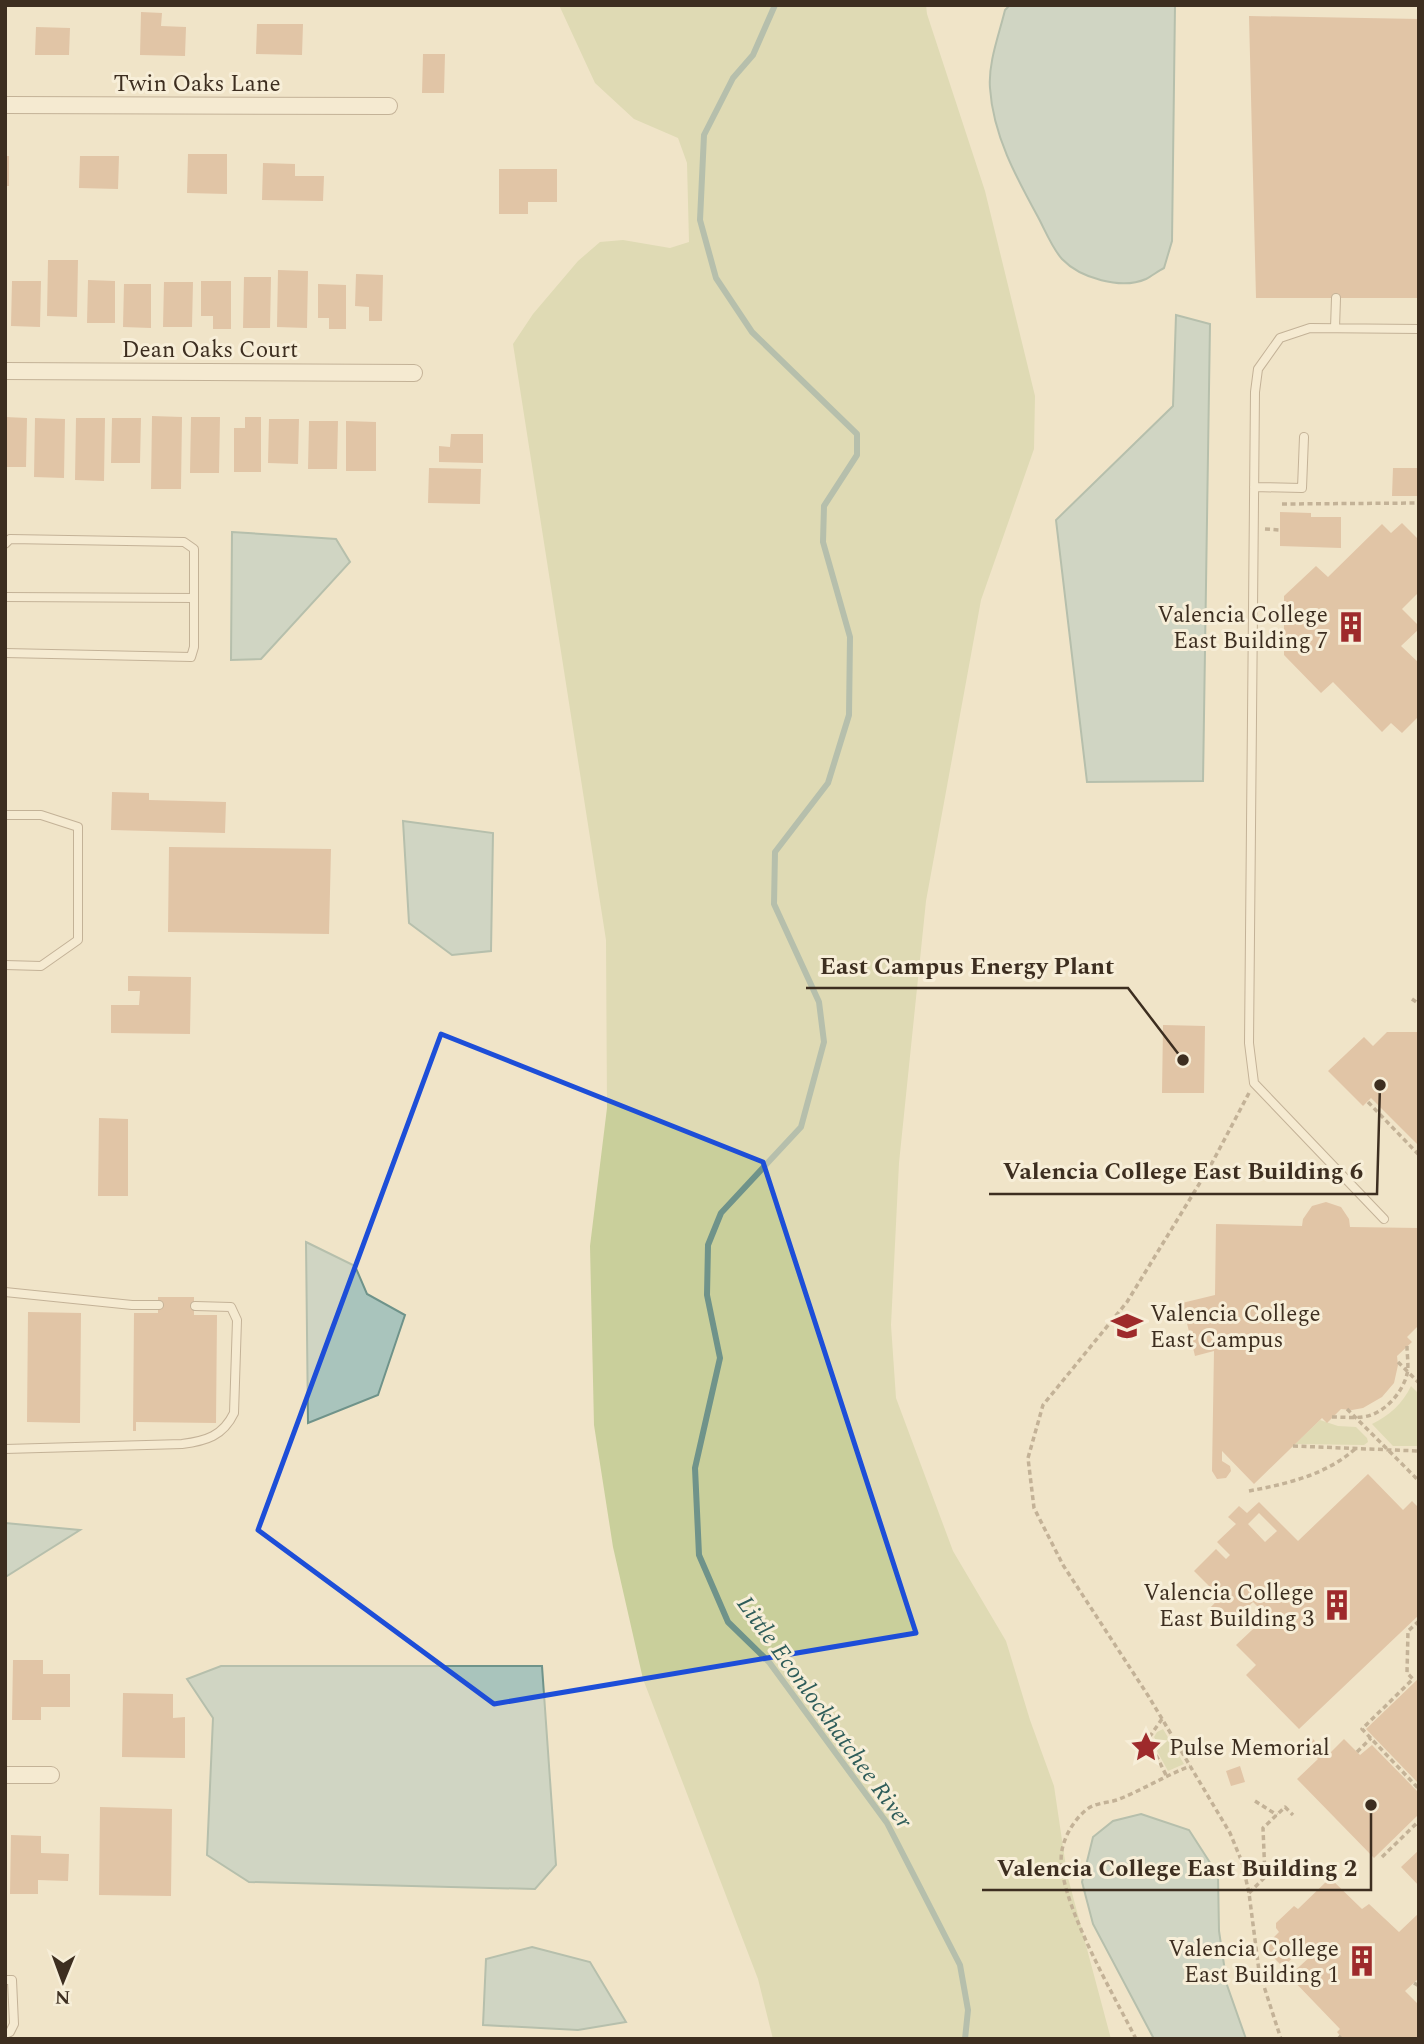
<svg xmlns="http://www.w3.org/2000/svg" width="1424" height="2044" font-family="Spectral,serif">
<rect width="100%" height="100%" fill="#f0e4c8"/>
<path fill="#c9cf9b" d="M559,5h367l1,9 58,177 50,205 -1,53 -53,151 -55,301 -27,262 -8,162 5,73 57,153 53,90 24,79 24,66 13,88 44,165h-338l-15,-60 -115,-300 -30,-132 -19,-122 -4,-179 17,-138 -1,-168 -93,-596 20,-30 45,-53 22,-19 23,-2 47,8 19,-6 -2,-79 -9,-25 -44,-19 -39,-36z
M1411,1386l8,8v52h-26l-21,-22c17,-8 31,-21 39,-38z
M1320,1420l18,6 18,1 11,11 1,4 -4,3 -69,-1z
M1163,1729l21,35 -16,7 -11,-20 1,-7 -4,-7 3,-5z"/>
<path fill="#a9c4bc" stroke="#6f938a" stroke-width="2" d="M1010,5h165l-3,236 -8,27c-6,3 -12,8 -18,11 -25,11 -66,-1 -84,-20 -10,-11 -17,-29 -24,-42 -22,-40 -45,-82 -48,-129 -2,-25 9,-53 15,-78z
M1176,315l34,9 -7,457 -116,1 -31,-262 117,-114z
M232,532l104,7 14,23 -89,97 -30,1z
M403,821l90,12 -2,118 -39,4 -43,-32z
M306,1242l49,24 12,28 38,21 -27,80 -70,28z
M5,1523l75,7 -73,46h-2z
M221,1666h321l14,199 -21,24 -286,-7 -42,-27 6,-137 -26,-39z
M1141,1814l48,16 29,45 1,56 8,54 19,54h-92l-61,-115 -11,-42 11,-45 20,-16z
M532,1947l58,15 36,60 -48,8 -95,-5 3,-66z"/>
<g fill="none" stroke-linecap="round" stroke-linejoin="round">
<path stroke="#6f938a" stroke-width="6" d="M775,5l-22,50 -20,23 -29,57 -4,85 16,58 36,54 105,102v21l-33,51 -1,36 27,95 -1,78 -21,68 -53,69 -1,52 45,98 5,40 -23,85 -80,86 -13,32 -1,50 13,63 -25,110 4,87 29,67 41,40 118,161 73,142 8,45 -3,29"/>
</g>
<path fill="#cf9f7d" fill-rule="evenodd" d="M141,12l21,1 -1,13 25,1 -1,29 -45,-1z
M1249,16l170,3 -2,279h-161z
M257,24h46l-1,31 -46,-1z
M36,27l34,1 -1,27h-34z
M423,54h22l-1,39h-22z
M188,154h39v40l-40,-1z
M5,156h4v30h-4z
M80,156h39l-1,33 -39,-1z
M263,163l32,1v12h29l-1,25 -61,-1z
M499,169h58v33h-29v12h-29z
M48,260h30l-1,57 -30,-1z
M278,270l30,1 -1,57 -30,-1z
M356,274l27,1 -1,46h-13v-14l-14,-1z
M244,277h27l-1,51h-27z
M88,280l27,1v42h-28z
M12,281h29l-1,46 -29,-1z
M201,281h30v48h-18v-13h-12z
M164,282h29l-1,45h-29z
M124,284h27v44l-28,-1z
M318,284l28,1v44h-17v-11h-11z
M152,416l30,1 -1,72h-30z
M5,417l22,1 -1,49h-21z
M191,417h29l-1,56h-29z
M245,417h16v55h-27v-44h11z
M35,418l30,1 -1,59 -30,-1z
M76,418h29l-1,63 -29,-1z
M112,418h29l-1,45h-29z
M269,419h30l-1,45 -30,-1z
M309,421h29l-1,48h-29z
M346,421l30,1v49h-30z
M451,434h32v29l-44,-1v-16l11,1z
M429,468l52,1 -1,35 -52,-1z
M1393,468h26v28h-27z
M1280,512l31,1v4h30v31l-61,-2z
M1402,523l17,17v52l-17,17 17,17v3l-18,17 18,17v53l-17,17 -11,-10 -9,9 -49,-50 -12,11 -37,-38v-59l32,-30 12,11 54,-53 9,9z
M112,792l37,1v7l77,2 -1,31 -114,-3z
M169,847l162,2 -2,85 -161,-2z
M128,976l63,1 -1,57 -79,-1v-28h28l1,-14h-12z
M1163,1025l42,1 -1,67h-42z
M1387,1032h32v114l-48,-48 -8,8 -35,-35 36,-34 9,9z
M99,1118l29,1v77h-30z
M1326,1202l15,5 8,12 1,8 69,1v97l-12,12 5,5 -15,14 1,9 -4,18 -12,14 -19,11 -11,2 -11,-1 -14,14 -5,-5 -68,66 -32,-33v10l8,5 1,5 -5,7 -9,1 -5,-8 2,-120 -19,5 -13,-53 33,-8 1,-71 86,2 1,-7 9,-13z
M158,1297h36v18h23l-1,108 -80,-1v9h-3l1,-118h24z
M28,1312l53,1 -1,110 -53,-1z
M1368,1474l35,36 9,-9 7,7v107l-120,114 -53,-54 10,-10 -20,-20 31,-29 -14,-14 -25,24 -18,-18 18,-19 -4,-3 -8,7 -22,-22 22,-22 10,10 4,-4 -13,-13 19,-18 -8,-7 11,-11 8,7 12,-11 39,39zM1259,1513l18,18 -12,11 -17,-18z
M13,1660h30v14h27v33h-29v13h-29z
M1419,1678v106l-53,-55z
M123,1693l50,1v24l12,-1v41l-63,-1z
M1312,1738l16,17 16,-16 16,16 12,-10 47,48v25l-2,-2 -43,42 -77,-79 21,-20 -13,-14z
M1240,1766l5,16 -14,4 -5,-15z
M100,1807l72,2 -1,87 -72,-1z
M11,1835l30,1v17l28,1 -1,27 -30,-1v14h-28z
M1419,1850v36l-18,-19z
M1330,1878l32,31 7,-5 30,28 20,-19v65l-14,13 14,14v34h-76l-6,-7 3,-3 -51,-53 23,-21 -8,-8 -21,20 -14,-14 1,-12 9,-9 -3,-4v-5l18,-17 4,3z"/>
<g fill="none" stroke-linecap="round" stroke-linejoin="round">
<defs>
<path id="service" d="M1335,328l1,-30
M1254,487l48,1 2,-51
M5,544l5,-5 174,3 10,7v98l-3,10 -186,-4
M5,597l189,1
M5,815h36l37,12v113l-37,26 -36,-1
M1384,1219l-130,-136 -5,-40 6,-651 3,-23 22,-31 30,-10 109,1
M5,1292l127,13h27
M5,1449l177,-5c24,-3 41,-8 52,-31l3,-93 -6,-13 -36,-1
M5,1980h7l2,44 -4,8 -5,2"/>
<path id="minor" d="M5,105l384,1
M5,371l409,2
M5,1775h46"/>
</defs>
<use href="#service" stroke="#8d765c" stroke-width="10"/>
<use href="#minor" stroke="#8d765c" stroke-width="18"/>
<path stroke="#8d765c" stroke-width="3.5" stroke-dasharray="5 3.5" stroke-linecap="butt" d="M1282,504l137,-1
M1265,529l15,1
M1412,999l7,5
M1249,1093l-37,70 -85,139 -84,103 -15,53 6,50 29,57 86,132 81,136 12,29 7,31 10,78 22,68
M1368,1102l51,53
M1398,1362l21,21
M1347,1409l72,72
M1332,1417c13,0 28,2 39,-2 17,-6 32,-24 36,-41 2,-8 0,-19 0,-28
M1293,1446l126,5
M1249,1491c37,-7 77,-16 106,-42
M1419,1621l-11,10 -1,42 6,6 -51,50 57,60
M1162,1719l-14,20 18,36
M1357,1752l14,-14
M1255,1801l22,14
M1382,1857l37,-36
M1249,1893l16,-16 -2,-49 22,-21 8,8
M1414,1983l5,3
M1136,2039c-20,-40 -83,-147 -74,-189 3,-15 12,-30 24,-40 8,-7 21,-7 31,-10 25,-10 48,-24 73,-34
M1338,2039l3,-3"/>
<use href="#service" stroke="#faf1dc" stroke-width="8"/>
<use href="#minor" stroke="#faf1dc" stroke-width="16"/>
</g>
<path d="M0 0H1424V2044H0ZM441,1034l322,128 153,471 -422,71 -236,-174z" fill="#f0e4c8" fill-opacity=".55" fill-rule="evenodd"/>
<path fill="none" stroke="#1d4ed8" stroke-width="5" stroke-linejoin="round" d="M441,1034l322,128 153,471 -422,71 -236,-174z"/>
<defs>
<symbol id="building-bare" viewBox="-9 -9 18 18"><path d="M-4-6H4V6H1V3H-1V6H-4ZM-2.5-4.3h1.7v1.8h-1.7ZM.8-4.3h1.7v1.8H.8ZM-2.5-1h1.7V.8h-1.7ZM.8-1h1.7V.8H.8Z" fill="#9e2a2b" stroke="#f7eed8" stroke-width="2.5" paint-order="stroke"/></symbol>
<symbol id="university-bare" viewBox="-9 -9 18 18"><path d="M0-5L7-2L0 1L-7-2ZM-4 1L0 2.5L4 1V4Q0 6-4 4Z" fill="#9e2a2b" stroke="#f7eed8" stroke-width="2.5" paint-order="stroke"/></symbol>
<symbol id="sight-bare" viewBox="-9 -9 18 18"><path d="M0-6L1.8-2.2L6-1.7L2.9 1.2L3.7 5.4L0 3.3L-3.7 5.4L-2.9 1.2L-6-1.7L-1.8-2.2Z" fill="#9e2a2b" stroke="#f7eed8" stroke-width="2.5" paint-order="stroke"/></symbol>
</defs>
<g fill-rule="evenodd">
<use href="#building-bare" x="1329" y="605" width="44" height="44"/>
<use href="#university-bare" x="1105" y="1304" width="44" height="44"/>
<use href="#building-bare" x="1315" y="1583" width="44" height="44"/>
<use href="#sight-bare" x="1124" y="1725" width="44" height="44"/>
<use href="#building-bare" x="1340" y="1939" width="44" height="44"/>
</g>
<g text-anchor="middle" stroke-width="6" stroke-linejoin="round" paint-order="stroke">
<g font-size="23" fill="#3d2e20" stroke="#f7eed8">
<text x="197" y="91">Twin Oaks Lane</text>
<text x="210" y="357">Dean Oaks Court</text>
</g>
<g font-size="23" fill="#3d2e20" stroke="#f7eed8" text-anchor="end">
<text x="1328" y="622">Valencia College<tspan x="1328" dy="26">East Building 7</tspan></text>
<text x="1150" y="1321" text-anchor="start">Valencia College<tspan x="1150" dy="26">East Campus</tspan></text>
<text x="1314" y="1600">Valencia College<tspan x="1314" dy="26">East Building 3</tspan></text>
<text x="1169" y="1755" text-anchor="start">Pulse Memorial</text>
<text x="1339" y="1956">Valencia College<tspan x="1339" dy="26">East Building 1</tspan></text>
</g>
<g font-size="24" font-style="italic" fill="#2f5d5a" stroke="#f7eed8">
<text transform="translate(825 1712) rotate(54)" y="8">Little Econlockhatchee River</text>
</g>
</g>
<path fill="none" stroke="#3d2e20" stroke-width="2.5" d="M1183 1060L1128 988H806M1380 1085L1377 1194H989M1371 1805L1371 1890H982"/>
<g fill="#3d2e20" stroke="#f7eed8" stroke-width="2.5">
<circle cx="1183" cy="1060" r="7"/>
<circle cx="1380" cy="1085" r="7"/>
<circle cx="1371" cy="1805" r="7"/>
</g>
<g font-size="24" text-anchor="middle" font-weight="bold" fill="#3d2e20" stroke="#f7eed8" stroke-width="6" stroke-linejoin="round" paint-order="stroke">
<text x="967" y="974">East Campus Energy Plant</text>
<text x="1183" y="1179">Valencia College East Building 6</text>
<text x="1177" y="1876">Valencia College East Building 2</text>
</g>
<rect width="1424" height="2044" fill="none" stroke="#3d2e20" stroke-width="14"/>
<g transform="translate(63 1981) rotate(181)" stroke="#f7eed8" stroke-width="5" paint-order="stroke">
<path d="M0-5L12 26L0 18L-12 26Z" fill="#3d2e20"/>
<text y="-10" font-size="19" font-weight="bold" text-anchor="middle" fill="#3d2e20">N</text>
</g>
</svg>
